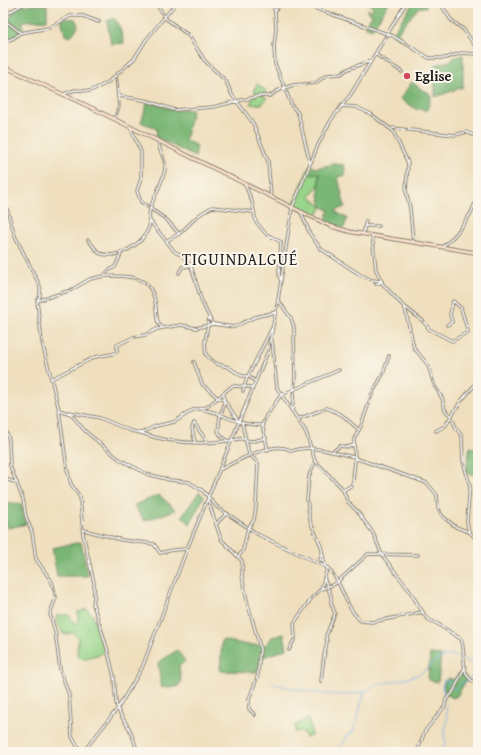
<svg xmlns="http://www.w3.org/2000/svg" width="481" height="755" font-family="'Gentium Book Plus',serif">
<rect width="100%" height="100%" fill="#fbf7ec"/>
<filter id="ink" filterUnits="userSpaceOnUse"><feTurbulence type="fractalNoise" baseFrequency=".025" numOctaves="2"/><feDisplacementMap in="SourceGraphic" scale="8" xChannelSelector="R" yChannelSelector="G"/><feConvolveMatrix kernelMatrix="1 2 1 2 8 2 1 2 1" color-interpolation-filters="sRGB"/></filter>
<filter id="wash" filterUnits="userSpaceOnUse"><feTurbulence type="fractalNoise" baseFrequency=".012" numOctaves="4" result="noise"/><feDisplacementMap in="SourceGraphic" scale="16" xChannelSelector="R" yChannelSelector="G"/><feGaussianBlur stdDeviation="0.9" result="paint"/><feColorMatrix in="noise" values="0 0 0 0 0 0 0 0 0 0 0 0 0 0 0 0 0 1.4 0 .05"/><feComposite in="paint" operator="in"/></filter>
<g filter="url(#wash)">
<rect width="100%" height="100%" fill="#efdfbe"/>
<path fill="#98d489" stroke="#5a7852" d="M257,84l9,7 -3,5 4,2 -5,6h-11l1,-6 4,-2 -2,-7z
M307,172l12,1v12l-9,11 12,11 -4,7 -12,-1 -11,-7 -1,-3z
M87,609l6,7 11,34 -3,4 -19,5 -5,-5 1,-16 -5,-5 -10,1 -7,-15 1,-4h12l6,9 3,-1v-11z
M308,719l3,9v8l-5,1 -2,-4 -9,-1v-7z"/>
<path fill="#7ab675" stroke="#4b6948" d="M369,3h20l-17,26 -8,-3 8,-11 -5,-4 1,-2 3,2 2,-3z
M413,3h13v4h-7l-22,26 6,4 -1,3 -10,-6z
M21,5h26v15l-24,1v10l-13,9 -6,-11v-12h8v-5z
M61,18l15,1 2,8 -8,10 -5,-2z
M114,18l6,10 4,15 -13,1 -4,-23z
M463,55v32l-28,10v-32l18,-5v-2z
M412,82l10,8 6,2 3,5 -4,14 -7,-3 -2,2 -18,-11z
M148,101l26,9 10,-1 8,2 -7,29 12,6 -2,11 -39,-20 1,-8 -16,-7z
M334,164l10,1 2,10 -8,2 7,30 -9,3v2l11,6 -3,10 -19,-5 4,-13 -7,-3 -3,-12v-22l-7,1 -5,-2 3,-7 6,3z
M470,447l8,2v28l-12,-5z
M199,492l5,4 -14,28 -8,-8z
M159,495l17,15 -32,11 -10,-16z
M5,502l16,2 5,20 -18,4 -3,-9 -2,-1z
M81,542l7,34h-31l-5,-28z
M284,634l3,15 -27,9 -2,14 -38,-1 2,-31 27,5h17l6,-8z
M177,650l8,11 -6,6 2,15 -4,5h-16l-3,-24z
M430,654l11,1 -3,27 -10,-2z
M458,674l7,2 2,3 -10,17 -4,2 -7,-4c-3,-7 -4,-10 2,-16l7,2z"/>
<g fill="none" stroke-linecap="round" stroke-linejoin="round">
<path stroke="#7db2eb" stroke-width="1" d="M478,671v5
M271,683c26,7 64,16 91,9 6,-1 11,-6 16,-7 13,-4 27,-5 39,-10 12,-5 20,-20 33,-20 10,1 22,10 28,11
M445,700l-3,-14 2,-6 4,1 2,6 5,2 7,-6 5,-2 4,-4 7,1
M331,752l12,-8 4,-8 6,-4 12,-41
M443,752v-5l3,-4 -2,-8 3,-13 -1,-17"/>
</g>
</g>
<g filter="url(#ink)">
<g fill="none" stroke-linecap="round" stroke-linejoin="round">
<defs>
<path id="street" d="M3,3l4,11
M156,3l9,15 23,17 17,26 21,20 6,14 21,28 15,38 3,35
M273,3l2,9 1,17 -2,17 1,18 17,42 6,7 12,50
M300,3l93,33 36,22h17l15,-5 17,1
M440,3l11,17 13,10 14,20
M275,12l5,-9
M3,16l22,-13
M3,19l18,14
M3,42l11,-4 6,-5 29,-5 21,-12h13l16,6
M375,54l27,18
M64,94l11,-4 15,1 17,-8 27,-24 12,-19 30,-37
M119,96l29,5 26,9 39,-3 46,-11h11l7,-5 16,-6 23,-2 10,-8 15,-1 7,-5 23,-8
M341,106l15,1 15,7 22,17 15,32 -2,28 4,17 3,34
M115,118l4,-12 -3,-31
M130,127l11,25v26l-4,13 4,11 26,18 12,14
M392,128l63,7 11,-3 7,3h5
M245,184l7,18 4,20 10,12 15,8 -2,33 2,6
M3,196l12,40 25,50v10l-3,5 5,41 17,68 8,59 4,15 9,13 3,37 11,49v15l-1,6 14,44 7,29 2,26 3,9 11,18 8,22
M301,212l9,22 11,15 38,25 13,6 8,1 25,27 9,40 14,17 6,20 8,13 3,12 6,6 5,12 6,8 1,25 7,25 -3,35 2,11
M150,221l25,31 8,4 8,10 11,36 10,21
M366,226h13
M363,234l3,-13
M372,235l4,35 6,12
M88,240l11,13c18,7 44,-8 50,-26 2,-6 -1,-12 1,-18 3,-11 16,-32 15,-43 0,-9 -7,-15 -6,-24
M166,241l13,-7 20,-19 13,-8 41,5
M442,247c10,-7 21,-21 27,-31 4,-6 5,-12 9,-18
M179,273l3,-6 9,-1
M104,276c27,0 50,-1 52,33 1,7 0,15 7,19
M376,284l5,-2
M278,300l13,18 3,9 1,51 -3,33
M37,301l34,-11 19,-11 14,-3 4,-5 7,-4 6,-13
M405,307l18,14 6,8 23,12 16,-9 -7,-24 -8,-7 -3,14 2,7 -5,3
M209,318l-4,24 1,13 11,9 11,3 14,9h6l7,5
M272,340l5,48 29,44 9,29 27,27 6,14 9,9 16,22 9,22 27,35 16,26 4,4 7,3 25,16c6,13 -3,40 17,44
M194,362l8,22 16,14 6,2 15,22
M51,379l44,-22 17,-3 5,-2v-7l17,-8 11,-2 12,-6 24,-4 15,3 17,-4 21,3 21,-10 21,-5
M243,391l4,-13 25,-50
M224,394v12l-4,10 -2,15 3,5 6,4
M3,407l1,19 5,14 1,26 13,33 3,18 6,15 4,27 16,23 4,15 -6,17 5,17 5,38 9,26 3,42 9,15
M201,409c5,2 11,2 15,4 15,6 30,13 46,12l4,-9 15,-21 58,-25
M59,410l12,4 14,17 34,28 28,15 23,6 19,2 14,9 14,16 42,28 69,33c15,14 16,39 33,53l11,1 51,-10
M69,412l31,6 31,13 10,2 15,-7 18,-4 19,-12 14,-3 25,-21 21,1
M298,419l29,-11 15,7 16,14
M194,423l14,20
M194,423l-2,5 3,15
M262,425l6,25
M436,431l9,-5 16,-25 17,-20
M141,433c31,11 66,12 98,6 4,-1 8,2 12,2 5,0 10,-2 15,-3
M332,452l8,-6 8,1 6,-2
M355,458l72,25 10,12 1,12 4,9 14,11 13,5 9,8
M315,461l-6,15 -2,23 3,22 11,25 4,20
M221,469c17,-8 53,-30 71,-18 17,-8 45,3 63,6
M3,478l14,5
M344,490l8,-5 1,-5 2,-19 -1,-22 7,-13 11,-32 11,-20 6,-18
M208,500l13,39 21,22v15l5,25 13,46 -2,28 -9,24v10l6,6
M217,523l10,-10
M84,530l38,10 32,4 6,9 13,-3 14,-1
M322,554l-2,5 4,4
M239,556l4,-6 5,-22 6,-8 2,-13 2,-44 -9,-9 -7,-31
M321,589l14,-5 33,-30 50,1
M289,650l6,-12 -1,-15 17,-24 10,-10 6,-20
M321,681l3,-25 3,-14 -1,-6 9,-23 -4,-10v-7l-7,-18
M83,752l35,-44 24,-40 45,-119 81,-198 10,-51 14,-92 26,-63 13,-25 20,-26 55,-91
M417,752l8,-21 20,-25 1,-7 6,-5 13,-27"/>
<path id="secondary" d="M3,66l91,43 236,117 21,6 127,21"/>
</defs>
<use href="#street" stroke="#867e6d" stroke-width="3.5"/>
<use href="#secondary" stroke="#867e6d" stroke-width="4.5"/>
<use href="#street" stroke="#fff" stroke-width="1.5"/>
<use href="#secondary" stroke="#fde4d0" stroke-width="2.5"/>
</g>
</g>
<circle fill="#d1495b" stroke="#fbf7ec" stroke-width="1.5" cx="407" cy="76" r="4"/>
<g text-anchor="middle" stroke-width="4" stroke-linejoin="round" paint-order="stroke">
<g font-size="14" font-weight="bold" fill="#1c1c1c" stroke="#fbf7ec" text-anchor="start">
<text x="415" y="81">Eglise</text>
</g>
<g font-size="16" letter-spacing="1" fill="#1c1c1c" stroke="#fbf7ec">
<text x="240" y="265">TIGUINDALGUÉ</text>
</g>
</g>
<rect width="481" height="755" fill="none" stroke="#fbf7ec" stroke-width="16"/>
</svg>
